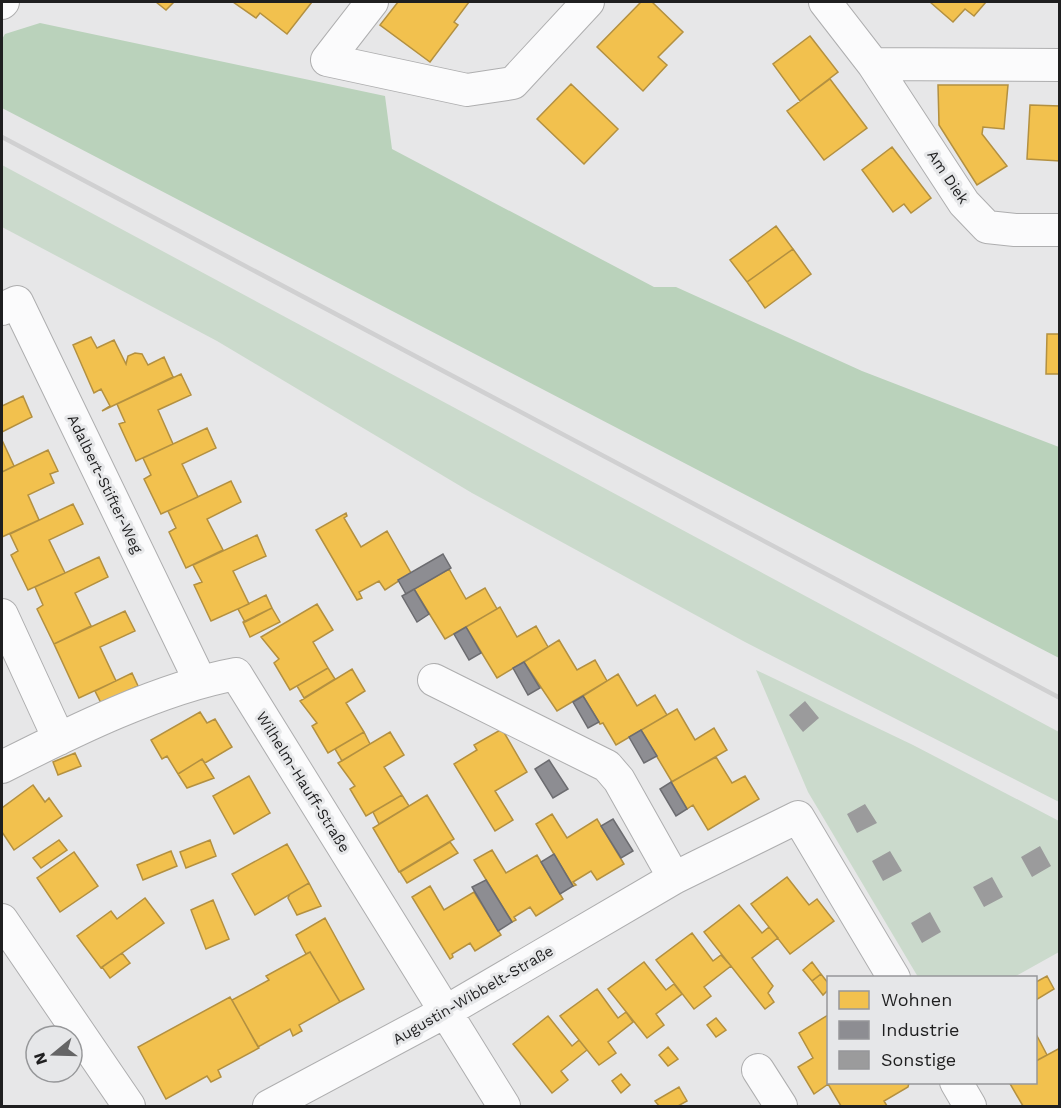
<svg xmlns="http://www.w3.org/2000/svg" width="1061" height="1108" font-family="'Work Sans',sans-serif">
<rect width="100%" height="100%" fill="#e7e7e8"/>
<path fill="#cbdacc" d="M2,165l1057,567v70l-314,-160 -273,-149 -255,-152 -215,-114z
M756,670l157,75 146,76v131l-45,25h-96l-110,-185z"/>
<path fill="#bad2bb" d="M40,23l345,73 7,53 262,138h22l186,84 197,76v211l-1057,-550v-69l3,-5z"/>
<path fill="#f2c14e" stroke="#b39040" stroke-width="1.5" d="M156,2h18l-8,8z
M233,2h79l-25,32 -27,-21 -4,5z
M398,2h71l-15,20 4,3 -28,37 -50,-37z
M641,2h11l31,30 -25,25 9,8 -24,26 -46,-44z
M930,2h56l-12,14 -9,-7 -12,13z
M810,36l28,36 -38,29 -27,-37z
M830,79l37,49 -43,32 -37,-49z
M571,84l47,45 -34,35 -47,-45z
M938,85h70l-4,44 -21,-2 -1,7 25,32 -30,19 -38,-60z
M1030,105l30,1v55l-33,-2z
M892,147l39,51 -20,15 -7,-9 -11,8 -31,-42z
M776,226l17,23 -46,33 -17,-22z
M793,249l18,25 -46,34 -18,-26z
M1047,334h13v40h-14z
M91,337l6,11 17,-8 12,24 2,-8 7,-3 7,1 6,11 16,-8 9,20 -71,34 8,-5 -9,-17 -7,4 -21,-48z
M181,374l10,21 -33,15 15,34 -37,17 -17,-37 6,-2 -8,-18z
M23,396l9,21 -30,15v-26z
M207,428l9,20 -34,16 16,33 -37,17 -17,-35 7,-4 -8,-17z
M2,440l12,26 -12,6z
M48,450l10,21 -8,3 4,9 -26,12 11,25 -37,17v-65z
M231,481l10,21 -34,17 16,31 -37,18 -17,-36 7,-4 -8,-17z
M73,504l10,20 -34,16 16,33 -37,17 -17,-35 7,-4 -8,-17z
M346,513l1,3 -3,2 17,29 26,-16 24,42 -26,17 -6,-9 -20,11 3,6 -5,2 -41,-70z
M257,535l9,21 -33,15 16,33 -38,17 -17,-36 8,-3 -9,-17z
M99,557l9,20 -33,16 16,33 -37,18 -17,-35 6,-4 -8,-18z
M449,569l17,30 19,-11 12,21 -52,30 -31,-50z
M266,595l6,13 -27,14 -7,-13z
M317,604l16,26 -20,12 15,26 -38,22 -16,-27 5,-4 -18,-22z
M500,607l17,30 19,-11 12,21 -51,31 -31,-51z
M272,608l8,14 -30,15 -7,-15z
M125,611l10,20 -35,16 16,34 -37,17 -25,-54z
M559,640l18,30 18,-10 12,21 -50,30 -33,-49z
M328,668l7,11 -31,19 -7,-12z
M352,669l13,22 -19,12 18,29 -36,21 -16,-27 5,-3 -17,-22z
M132,673l6,13 -37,17 -6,-12z
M618,674l19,32 18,-11 12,20 -51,30 -13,-22 -3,1 -17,-28z
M677,709l18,31 19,-12 13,22 -55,32 -31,-52z
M200,712l7,11 8,-4 17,28 -27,16 -3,-4 -24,15 -11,-18 -5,3 -11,-19z
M502,729l25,43 -32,19 18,29 -18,11 -41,-67 23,-14 -3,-5z
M364,732l6,12 -28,17 -7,-12z
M390,732l14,23 -20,12 18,28 -36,21 -16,-27 5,-3 -17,-23z
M75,753l6,13 -23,9 -5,-13z
M716,757l16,26 13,-7 14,23 -51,31 -15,-25 -6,4 -16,-27z
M202,759l12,19 -27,10 -9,-14z
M249,776l21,37 -36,21 -21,-38z
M33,785l12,17 4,-4 13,18 -48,34 -12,-18v-24z
M402,795l7,11 -30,18 -6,-12z
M427,795l27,44 -55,33 -26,-44z
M552,814l15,24 30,-19 27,45 -27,16 -6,-9 -18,11 3,3 -3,1 -37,-62z
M59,840l8,10 -26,18 -8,-10z
M210,840l6,16 -30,12 -6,-16z
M450,842l8,11 -51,30 -7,-11z
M287,844l22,39 -54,32 -23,-41z
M492,850l14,23 31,-18 26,44 -27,17 -6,-9 -16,10 2,3 -4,2 -38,-62z
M171,851l6,15 -34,14 -6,-15z
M74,852l24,34 -38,26 -23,-34z
M787,877l22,28 8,-6 17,22 -44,33 -39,-50z
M309,883l12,23 -24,9 -9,-17 2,-4z
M430,886l14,24 30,-18 27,43 -26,16 -5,-8 -18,11 1,3 -3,2 -38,-62z
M145,898l19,25 -63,45 -24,-32 34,-25 6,8z
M213,900l16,39 -23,10 -15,-39z
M739,905l23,28 7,-6 9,11 -26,20 21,28 -5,7 6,9 -9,7 -61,-77z
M325,918l39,71 -24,13 -30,-50 -4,2 -10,-19z
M692,933l21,28 8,-6 10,11 -27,21 7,9 -17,13 -38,-49z
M310,952l30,50 -41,23 3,6 -9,5 -3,-7 -32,18 -26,-47 37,-20 -3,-4z
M122,953l8,10 -20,15 -8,-11z
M644,962l22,28 8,-6 8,10 -26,20 8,11 -17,13 -39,-49z
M812,962l9,12 -9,7 -9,-11z
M821,974l7,9v7l-5,5 -11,-14z
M1047,976l7,13 -18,11v-18z
M597,989l21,29 8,-6 7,10 -25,20 8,11 -17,12 -39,-49z
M230,997l29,51 -41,22 3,7 -10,5 -4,-6 -41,23 -28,-52z
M828,1015v67h3l-17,12 -16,-27 15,-9 -14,-25z
M548,1016l24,30 7,-6 8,10 -26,21 7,9 -16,13 -39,-49z
M716,1018l10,12 -10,7 -9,-12z
M1036,1034l11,21 -11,6z
M668,1047l10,12 -10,7 -9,-11z
M1060,1048v58h-37l-14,-24h27v-21z
M621,1074l9,11 -9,8 -9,-12z
M831,1082h78v1l-1,4 -24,14 3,5h-46l-13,-22z
M679,1087l8,14 -9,5h-19l-4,-5z"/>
<path fill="#8d8d92" stroke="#6c6c70" stroke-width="1.5" d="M443,554l8,14 -45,26 -8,-14z
M414,589l15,25 -12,8 -15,-26z
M466,627l15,26 -12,7 -15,-26z
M524,662l16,26 -12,7 -15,-27z
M583,696l16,26 -11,6 -15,-26z
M641,730l16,26 -13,7 -15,-26z
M549,760l19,29 -15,9 -18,-29z
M671,782l16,27 -11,7 -16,-27z
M613,819l20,32 -12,7 -20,-32z
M554,854l19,32 -13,8 -19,-32z
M486,880l26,42 -14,9 -26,-44z"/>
<path fill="#9b9b9c" d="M805,701l14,17 -16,14 -14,-17z
M865,804l12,19 -20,10 -10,-19z
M1040,846l11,20 -19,11 -11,-20z
M890,851l12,20 -19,10 -11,-20z
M992,877l11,20 -19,10 -11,-20z
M930,912l11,20 -19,11 -11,-20z"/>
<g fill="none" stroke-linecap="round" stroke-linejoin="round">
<defs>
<path id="minor" d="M372,2l-45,58 140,30 46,-7 75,-81
M825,2l48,62 91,139 23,24 28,3h45
M2,3l1,-1
M873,64l187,1
M2,309l15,-7 183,379
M2,615l57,124
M434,680l173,86 12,14 55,98
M2,767c69,-35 158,-79 234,-93l268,432
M2,920l127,186
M758,1070l23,36
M956,1082l14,24
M269,1106l176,-94 229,-134 124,-61 96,161"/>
</defs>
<use href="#minor" stroke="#aeaeaf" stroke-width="34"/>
<use href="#minor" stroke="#fbfbfc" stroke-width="32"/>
<path stroke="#d0d0d1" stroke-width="4.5" d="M2,137l1058,561"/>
</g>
<g text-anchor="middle" stroke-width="6" stroke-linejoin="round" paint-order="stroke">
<g font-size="15" fill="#1f1f20" stroke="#e6e7e9">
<text transform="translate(948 177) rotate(56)" y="5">Am Diek</text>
<text transform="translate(105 484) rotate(64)" y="5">Adalbert-Stifter-Weg</text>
<text transform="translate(303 782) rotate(58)" y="5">Wilhelm-Hauff-Straße</text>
<text transform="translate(473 995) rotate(-30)" y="5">Augustin-Wibbelt-Straße</text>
</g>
</g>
<rect width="1061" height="1108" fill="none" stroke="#1f1f20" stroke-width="6"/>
<rect x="827" y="976" width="210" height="108" fill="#e6e7e9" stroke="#969799" stroke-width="1.5"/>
<rect x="839" y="991" width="30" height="18" fill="#f2c14e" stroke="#969799" stroke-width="1.5"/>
<text x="881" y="1006" font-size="18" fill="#1f1f20">Wohnen</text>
<rect x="839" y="1021" width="30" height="18" fill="#8d8d92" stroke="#969799" stroke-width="1.5"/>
<text x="881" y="1036" font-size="18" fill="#1f1f20">Industrie</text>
<rect x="839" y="1051" width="30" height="18" fill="#9b9b9c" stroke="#969799" stroke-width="1.5"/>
<text x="881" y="1066" font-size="18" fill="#1f1f20">Sonstige</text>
<g transform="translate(54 1054) rotate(251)"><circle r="28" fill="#e6e7e9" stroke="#969799" stroke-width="1.5"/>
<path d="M0-4.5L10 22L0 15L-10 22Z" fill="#656566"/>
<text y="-9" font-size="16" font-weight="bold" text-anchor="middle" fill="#1f1f20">N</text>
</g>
</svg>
